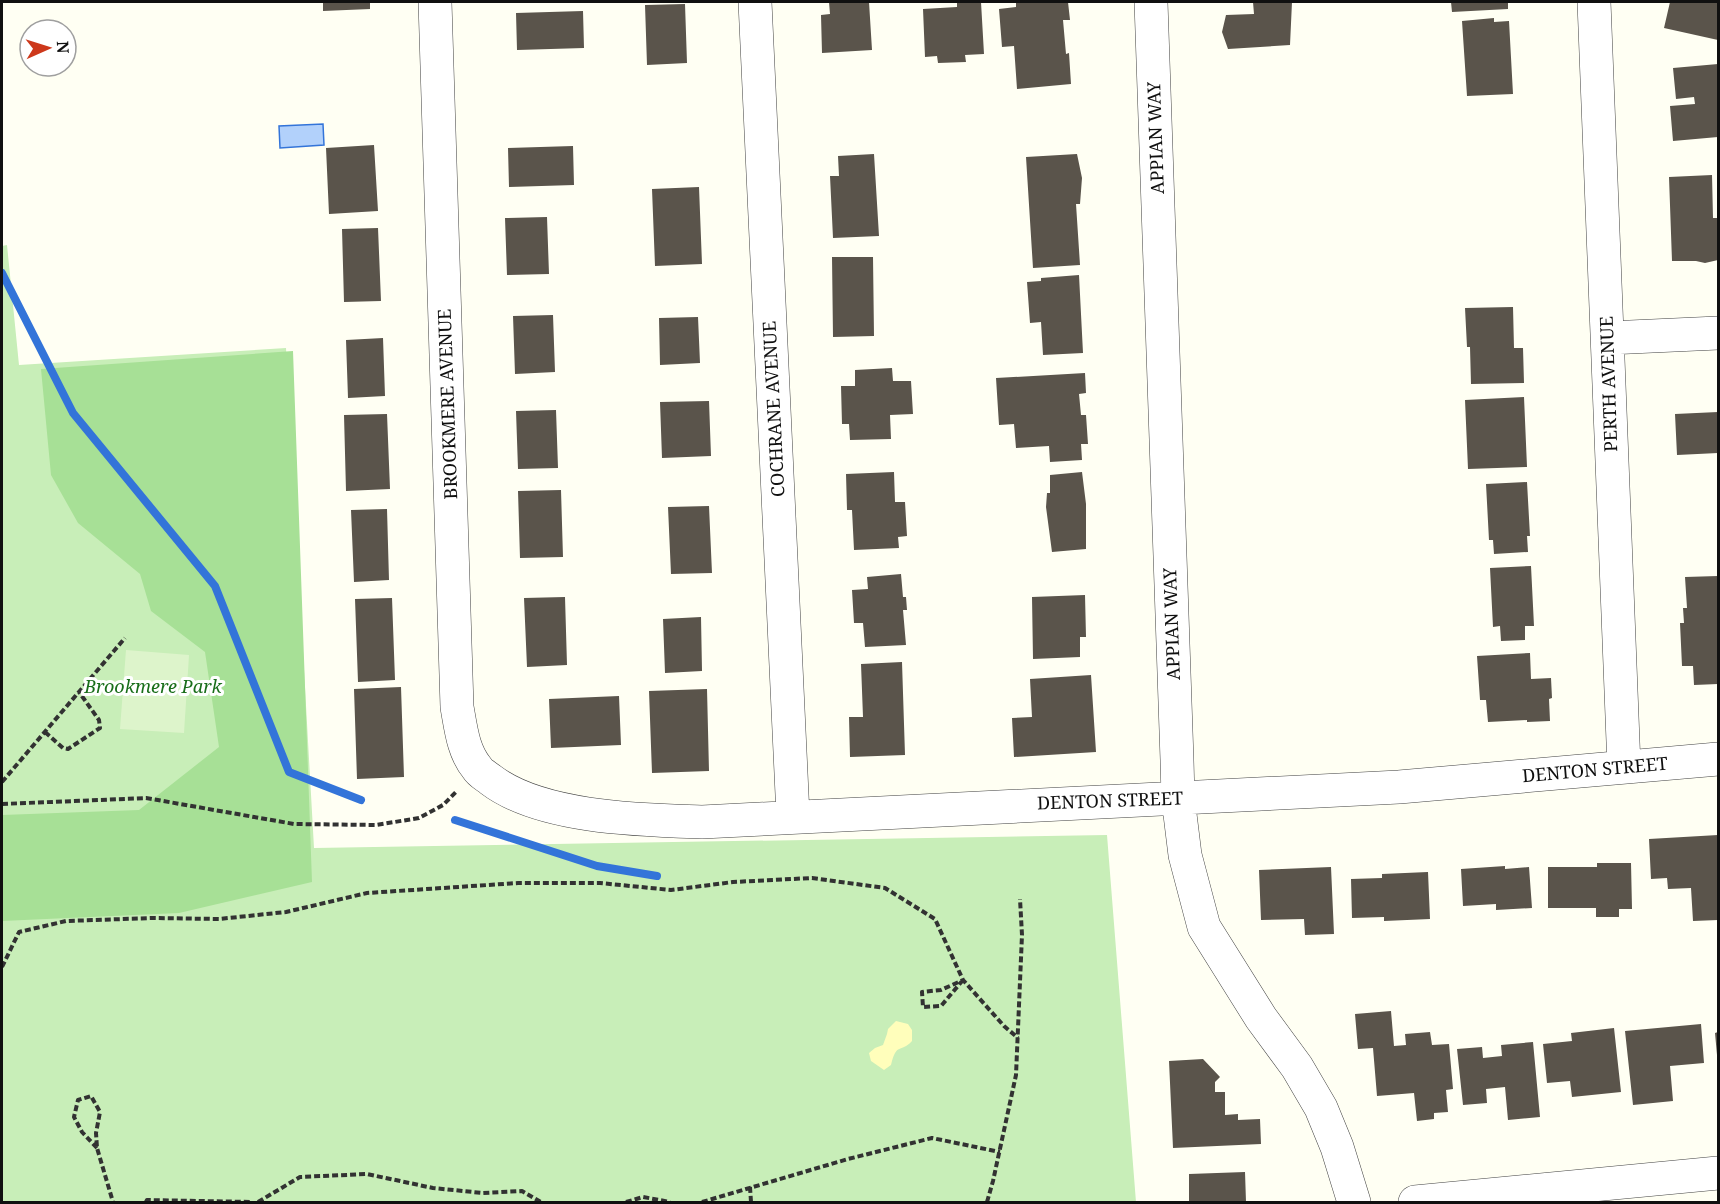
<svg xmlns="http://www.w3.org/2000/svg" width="1720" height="1204" font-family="'Noto Serif',serif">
<rect width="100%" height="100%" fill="#fffff3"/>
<path fill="#c8eeb8" d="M7,245l12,120 267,-17 28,500 793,-13 29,367h-1134v-956z"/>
<path fill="#a7e096" d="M293,351l19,531 -133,31 -177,8v-106l137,-5 80,-63 -14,-95 -54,-41 -11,-37 -62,-51 -27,-48 -10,-106z"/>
<path fill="#fffebb" d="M896,1021l12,3 4,6v11c-12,13 -15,0 -21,24l-7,5 -13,-9 -2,-8 6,-5 8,-3 4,-11 1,-5z"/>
<path fill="#ddf4cb" d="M126,650l63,5 -5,78 -64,-4z"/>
<path fill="#b2d1fb" stroke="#3374d9" stroke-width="1.5" d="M323,124l1,21 -44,3 -1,-22z"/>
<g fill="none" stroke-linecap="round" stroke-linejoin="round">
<path stroke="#3374d9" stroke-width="8" d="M2,273l71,140 142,173 74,186 72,28
M455,820l142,46 60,10"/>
</g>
<path fill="#5a544b" d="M323,2h47v7l-47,2z
M829,2h40l3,48 -50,3 -1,-38 9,-1z
M957,2h24l3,52 -19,1 1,7 -28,1 -1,-7 -12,1 -2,-48 34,-2z
M1016,2h52l2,18h-7l3,34 3,-1 2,31 -54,5 -3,-43 -12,1 -3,-38 17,-2z
M1253,2h39l-2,43 -62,4 -6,-17 4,-17 28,-1z
M1451,2h57v7l-56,3z
M1670,2h48v38l-54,-12z
M685,4l2,59 -40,2 -2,-60z
M583,11l1,37 -67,2 -1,-37z
M1494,18v4l15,-1 4,73 -46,2 -5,-75z
M1718,64v73l-45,4 -3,-35 25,-2 -1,-7 -18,2 -3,-31z
M374,145l4,66 -49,3 -3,-66z
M573,146l1,39 -65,2 -1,-39z
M874,154l5,82 -46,2 -3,-62h9l-1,-20z
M1077,154l5,24 -2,26h-4l4,61 -47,3 -7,-111z
M1712,175l1,43h5v42l-13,3 -9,-2h-24l-3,-84z
M699,187l3,77 -47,2 -3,-77z
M547,217l2,57 -42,1 -2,-57z
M378,228l3,73 -37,1 -2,-73z
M832,257h41l1,79 -41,1z
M1079,275l4,78 -40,2 -2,-33 -11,1 -3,-41 14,-1v-3z
M1513,307l1,41h9l1,35 -53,1 -1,-37h-3l-2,-39z
M553,315l2,57 -40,2 -2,-58z
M698,317l2,46 -40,2 -1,-47z
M383,338l2,58 -37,2 -2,-58z
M892,368l1,13h18l2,33 -23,1 1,24 -41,1 -1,-16h-7l-1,-38h14v-16z
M1085,373l1,20 -7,1 2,21h5l2,29h-7l1,16 -32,2 -1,-16 -33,2 -2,-24 -15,1 -3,-47z
M1524,397l3,70 -59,2 -3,-69z
M709,401l2,55 -49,2 -2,-56z
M556,410l2,58 -40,1 -2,-58z
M1718,412v41l-41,2 -2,-41z
M387,414l3,75 -44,2 -2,-76z
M894,472l1,30h10l2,34 -9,1 1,11 -45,2 -2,-40h-5l-1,-36z
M1082,472l4,32v45l-34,3 -6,-45 1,-14h3v-18z
M1527,482l3,54h-3l1,16 -34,2 -1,-14h-4l-3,-56z
M561,490l2,67 -43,1 -2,-67z
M709,506l3,67 -41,1 -3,-67z
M387,509l2,71 -35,2 -3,-72z
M1531,566l3,60h-9v14l-24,1 -1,-15 -7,1 -3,-59z
M901,574l2,23h3l1,13h-4l3,35 -41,2 -2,-24h-9l-2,-33 16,-1 -1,-12z
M1718,576v108l-24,1 -1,-19h-11l-2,-43h4l-1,-15h4l-2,-31z
M1085,595l1,42h-6v20l-47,2 -1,-62z
M565,597l2,68 -40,2 -3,-69z
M392,598l3,82 -37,2 -3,-83z
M701,617l1,54 -37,2 -2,-54z
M1530,653l1,26 20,-1 1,20 -3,1 1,22 -23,1v-2l-39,2 -2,-22h-6l-3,-44z
M902,662l3,93 -55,2 -1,-40h14l-2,-53z
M1091,675l5,77 -82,5 -2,-39 20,-1 -2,-38z
M401,687l3,90 -47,2 -3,-90z
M707,689l2,82 -57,2 -3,-82z
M619,696l2,49 -70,3 -2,-49z
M1718,835v85l-25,1 -2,-33 -23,1 -1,-11 -16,1 -2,-40z
M1597,863h34l1,46h-13v8h-23v-9h-48v-41h49z
M1505,866v3l24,-2 3,41 -36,2v-6l-33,2 -2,-37z
M1331,867l3,67 -29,1 -1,-16 -43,1 -2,-50z
M1428,872l2,47 -46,2v-4l-32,1 -1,-39 31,-1v-4z
M1391,1011l3,35 12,-1 -1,-11 25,-2 2,13 17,-1 4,45 -7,1 2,22 -14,1v6l-17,2 -3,-28 -37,3 -4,-48 -15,1 -3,-35z
M1701,1024l3,39 -34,3 3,35 -40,4 -8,-74z
M1614,1028l7,64 -49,5 -2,-16 -23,2 -4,-39 29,-3 -1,-8z
M1718,1032v23h-1l-2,-22z
M1533,1042l7,75 -32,3 -3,-33 -19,2 1,14 -24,2 -6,-56 25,-2 1,11 19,-2 -1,-11z
M1203,1059l17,18 -5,5v10h10v23l13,-1v6l22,-1 1,25 -88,4 -4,-87z
M1245,1172l1,30h-57v-28z"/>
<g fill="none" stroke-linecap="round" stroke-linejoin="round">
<defs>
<path id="minor" d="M435,2l22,705c4,22 6,44 20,61 3,5 9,8 14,12 50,38 149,40 211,42l697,-35 319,-28
M755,2l38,814
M1151,2l26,758 1,38 7,57 19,72 57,91 36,49 24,41 16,39 17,55
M1594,2l30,765
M1608,338l110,-5
M1415,1202l303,-29"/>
</defs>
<use href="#minor" stroke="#434343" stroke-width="34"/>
<path stroke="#323232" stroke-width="4" stroke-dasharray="6 3" stroke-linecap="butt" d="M45,732l18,16 5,1 32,-21 -1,-8 -20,-28
M2,782l123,-144
M2,804l144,-6 148,26 82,1 43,-7 24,-13 14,-14
M2,967l17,-35 47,-11 87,-3 66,1 67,-7 81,-19 151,-10h82l71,7 62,-8 79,-4 73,10 50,31 28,61 41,46 14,12
M963,980l-22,26 -18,1 -1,-15 19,-2z
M97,1148l-15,-16 -8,-15 4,-17 13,-4 9,16 -4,21 1,15 16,54
M750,1187l1,15
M146,1202l1,-2 105,2
M258,1202l42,-25 67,-3 66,14 50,5 39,-2 19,11
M626,1202l17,-5 27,5
M702,1202l146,-43 84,-21 68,14
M987,1202l6,-21 23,-106 6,-140 -2,-36"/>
<use href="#minor" stroke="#fff" stroke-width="33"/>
</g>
<g text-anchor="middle" stroke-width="6" stroke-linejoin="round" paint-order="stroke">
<g font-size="18" fill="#101010" stroke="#fff">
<text transform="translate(1156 138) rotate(-92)" y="6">APPIAN WAY</text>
<text transform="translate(1609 384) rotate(-92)" y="6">PERTH AVENUE</text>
<text transform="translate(448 404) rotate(-92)" y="6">BROOKMERE AVENUE</text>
<text transform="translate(774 409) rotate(-93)" y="6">COCHRANE AVENUE</text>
<text transform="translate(1172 624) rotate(-92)" y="6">APPIAN WAY</text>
<text transform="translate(1595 770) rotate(-5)" y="6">DENTON STREET</text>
<text transform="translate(1110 801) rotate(-2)" y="6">DENTON STREET</text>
</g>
<g font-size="18" font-style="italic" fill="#196e1a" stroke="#fff">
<text x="153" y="693">Brookmere Park</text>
</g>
</g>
<rect width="1720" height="1204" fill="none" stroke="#101010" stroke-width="6"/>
<g transform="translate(48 48) rotate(87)"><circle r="28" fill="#ffffff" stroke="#9f9f9f" stroke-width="1.5"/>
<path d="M0-4.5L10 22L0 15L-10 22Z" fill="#cd381b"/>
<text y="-9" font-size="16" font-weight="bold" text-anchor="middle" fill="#101010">N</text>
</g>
</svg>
